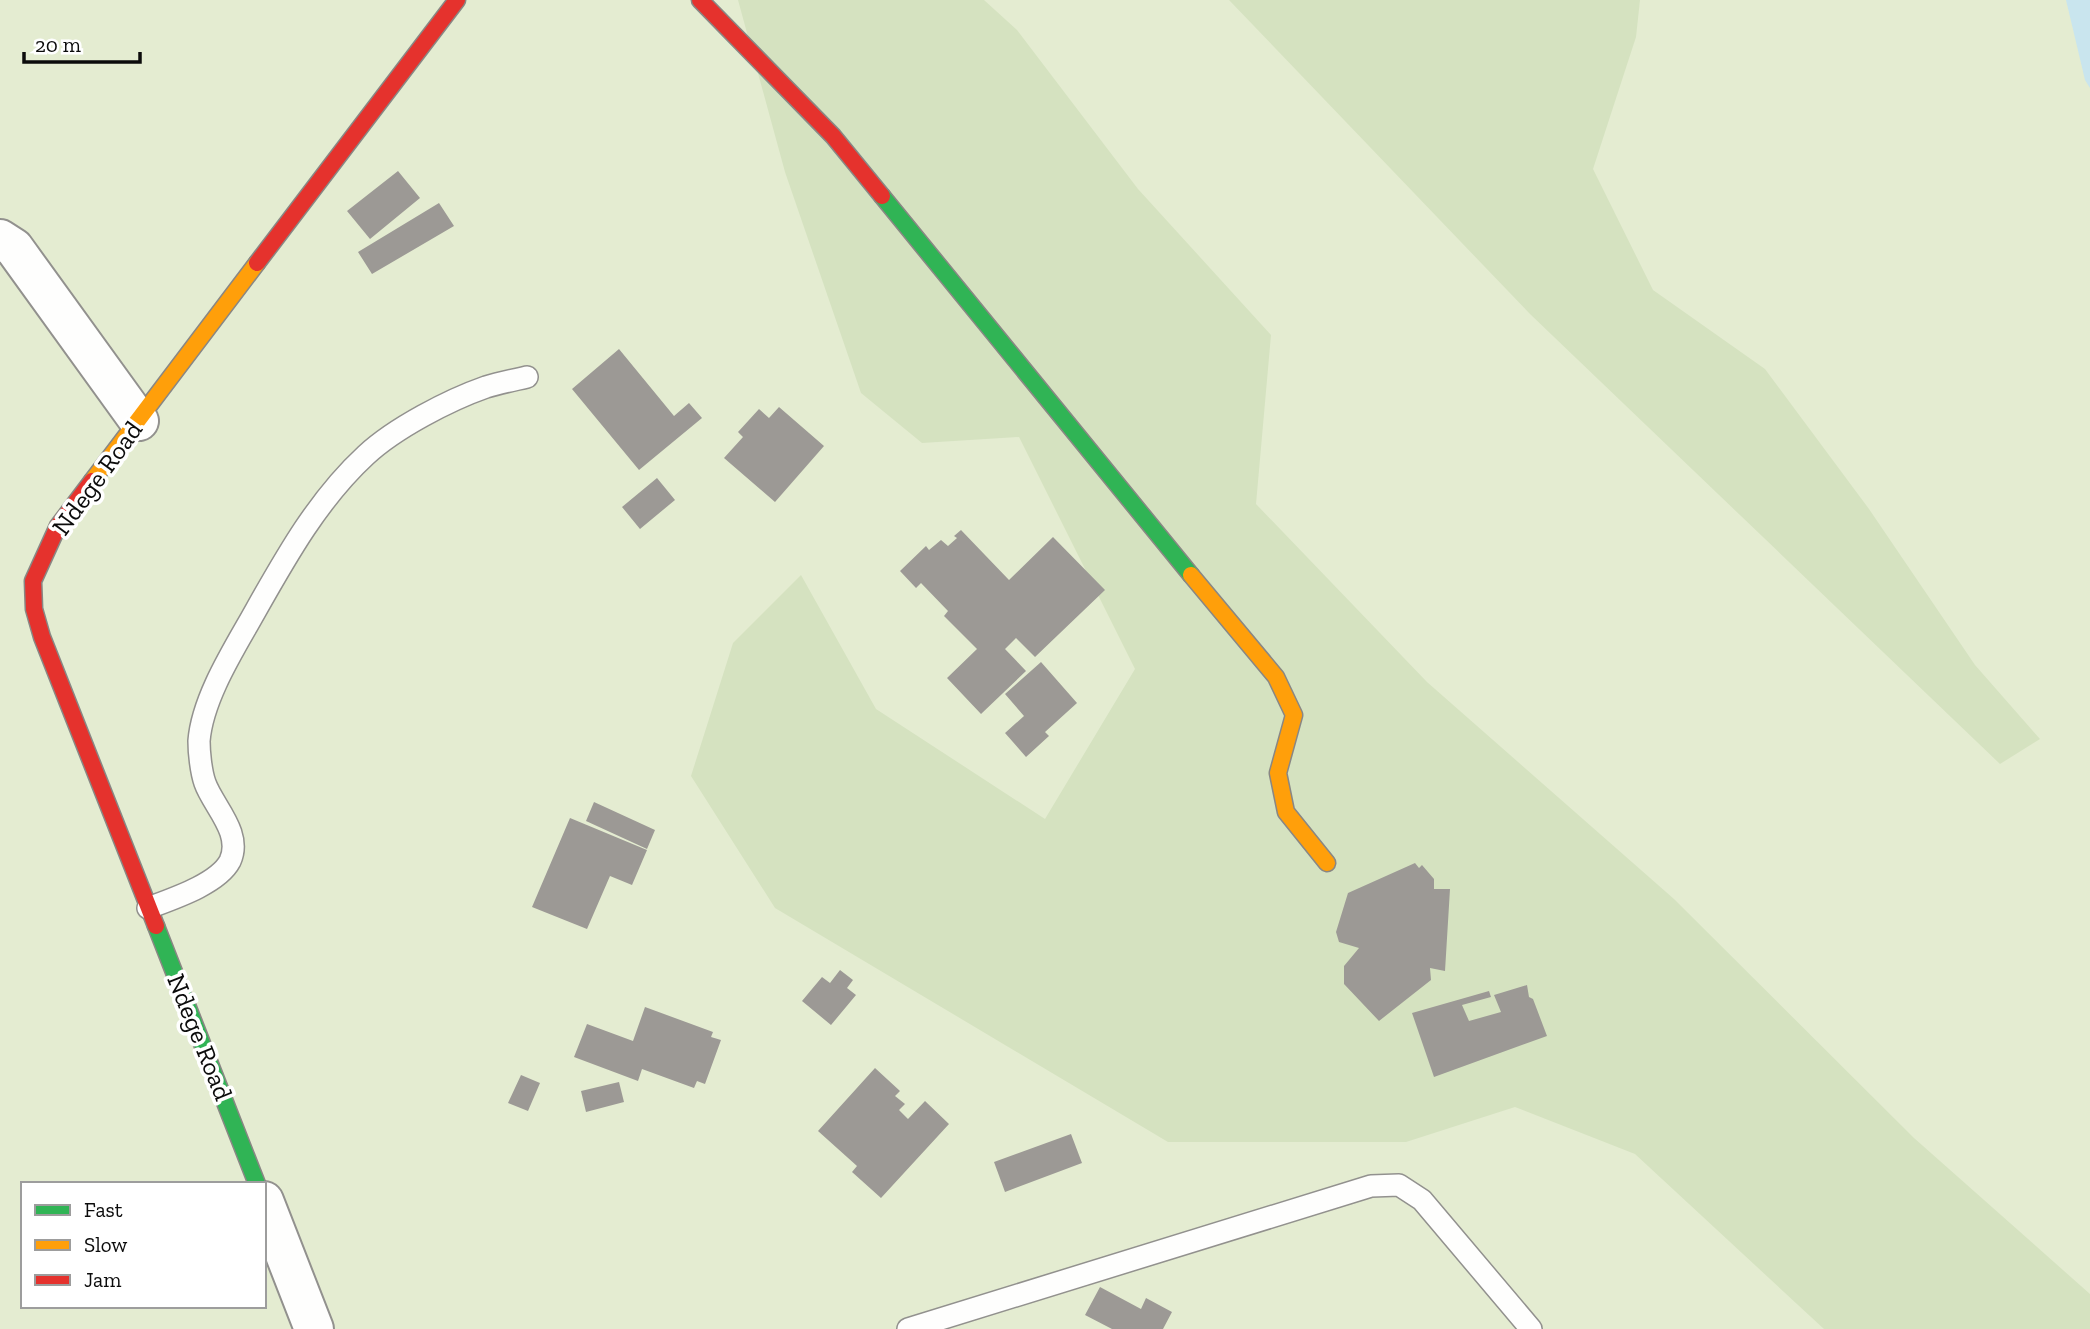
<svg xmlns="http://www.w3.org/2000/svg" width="2090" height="1329" font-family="'Zilla Slab',serif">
<rect width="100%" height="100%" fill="#f9f6ef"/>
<path fill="#e4ecd1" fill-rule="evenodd" d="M0,0h774l1166,1329h-1940zM23,1184h241v122h-241z
M787,0h1303v1329h-95z"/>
<path fill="#d5e2c0" d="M738,0h246l33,30 121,159 133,146 -15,169 171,178 247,217 240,239 176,156v35h-266l-189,-175 -120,-47 -109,35h-238l-393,-234 -84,-132 42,-133 68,-68 75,134 169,110 90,-150 -116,-232 -97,6 -61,-50 -76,-221z
M1229,0h411l-4,37 -43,132 60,121 112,79 104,140 106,156 65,74 -40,25 -470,-450z"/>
<path fill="#c9e5ee" d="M2066,0h24v88l-5,-8z"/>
<path fill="#9c9995" d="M398,171l22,27 -50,41 -23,-28z
M439,203l15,23 -82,48 -14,-22z
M619,349l55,67 15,-13 13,15 -63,52 -67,-81z
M779,407l45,39 -49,56 -51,-44 19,-21 -5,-5 21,-23 10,9z
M657,478l18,22 -35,29 -18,-22z
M961,530l48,50 44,-43 52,53 -70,67 -19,-19 -11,11 21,22 -45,43 -34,-36 30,-29 -33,-33 4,-5 -27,-28 -5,5 -16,-17 26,-25 3,4 12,-10 7,6 9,-8 -3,-2z
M1041,662l36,41 -32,29 4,4 -23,21 -21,-24 19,-17 -19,-22z
M594,802l61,28 -8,19 -61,-28z
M570,818l77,32 -15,35 -22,-9 -23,53 -55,-22z
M1415,863l4,5 3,-3 12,14v10h16l-5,82 -15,-3 1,12 -52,41 -35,-37v-18l15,-18 -20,-6 -3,-10 12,-39z
M840,970l13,10 -6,8 9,7 -25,30 -29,-24 20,-24 8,6z
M1527,985l2,12 4,2 14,37 -113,41 -22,-64 77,-22 2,6 -29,8 7,16 32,-9 -7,-17z
M645,1007l68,25 -2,5 10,3 -16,44 -8,-3 -3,7 -52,-19 -4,12 -64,-24 13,-33 46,17z
M875,1068l25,23 -5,5 10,8 -6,6 9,9 17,-18 24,23 -68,74 -29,-26 5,-6 -39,-35z
M521,1075l19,8 -12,28 -20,-8z
M619,1082l5,20 -38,10 -5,-21z
M1071,1134l11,29 -77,29 -11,-30z
M1100,1287l41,22 5,-11 26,14 -9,17h-51l-27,-14z"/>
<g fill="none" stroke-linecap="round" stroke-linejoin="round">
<defs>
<path id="lane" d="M148,908c24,-9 70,-24 82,-47 13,-28 -17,-55 -25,-78 -4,-11 -6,-31 -6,-42 3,-39 30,-84 49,-117 34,-60 67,-122 118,-169 29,-27 83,-55 120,-68 13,-4 28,-7 41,-10
M908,1329l463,-143 28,-1 23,15 109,129"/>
<path id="street" d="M0,239l14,9 125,173
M264,1201l50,128"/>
<path id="fast" d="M882,196l309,379
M156,926l101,258"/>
<path id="slow" d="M92,481l165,-218
M1191,575l85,102 18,38 -16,58 8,39 41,51"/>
<path id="jam" d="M700,0l133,136 49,60
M257,263l200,-263
M92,481l-34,45 -25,55 1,28 8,28 114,289"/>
</defs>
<use href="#lane" stroke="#92918e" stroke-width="24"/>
<use href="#street" stroke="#92918e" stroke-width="42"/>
<use href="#fast" stroke="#898784" stroke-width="19"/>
<use href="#slow" stroke="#898784" stroke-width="19"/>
<use href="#jam" stroke="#898784" stroke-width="19"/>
<use href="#lane" stroke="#fefefd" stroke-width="21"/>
<use href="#street" stroke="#fefefd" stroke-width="38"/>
<use href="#fast" stroke="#30b455" stroke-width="16"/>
<use href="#slow" stroke="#ff9f0a" stroke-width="16"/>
<use href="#jam" stroke="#e5322d" stroke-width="16"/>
</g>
<g text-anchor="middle" stroke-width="7" stroke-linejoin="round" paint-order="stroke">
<g font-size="26" fill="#0b0b0b" stroke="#fff">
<text transform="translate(97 478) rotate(-54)" y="9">Ndege Road</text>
<text transform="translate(200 1037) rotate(68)" y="9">Ndege Road</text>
</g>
</g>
<rect x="21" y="1182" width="245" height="126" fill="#ffffff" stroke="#9d9d9d" stroke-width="2"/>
<rect x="35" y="1205" width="35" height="10" fill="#30b455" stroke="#9d9d9d" stroke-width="2"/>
<text x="84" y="1217" font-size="21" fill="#0b0b0b">Fast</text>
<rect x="35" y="1240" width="35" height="10" fill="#ff9f0a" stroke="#9d9d9d" stroke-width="2"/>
<text x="84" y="1252" font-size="21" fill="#0b0b0b">Slow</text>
<rect x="35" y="1275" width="35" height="10" fill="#e5322d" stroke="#9d9d9d" stroke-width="2"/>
<text x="84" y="1287" font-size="21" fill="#0b0b0b">Jam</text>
<path d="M24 52v10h116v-10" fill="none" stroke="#0b0b0b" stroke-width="3.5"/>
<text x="35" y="52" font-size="21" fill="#0b0b0b" stroke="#ffffff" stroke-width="5" paint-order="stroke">20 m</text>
</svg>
